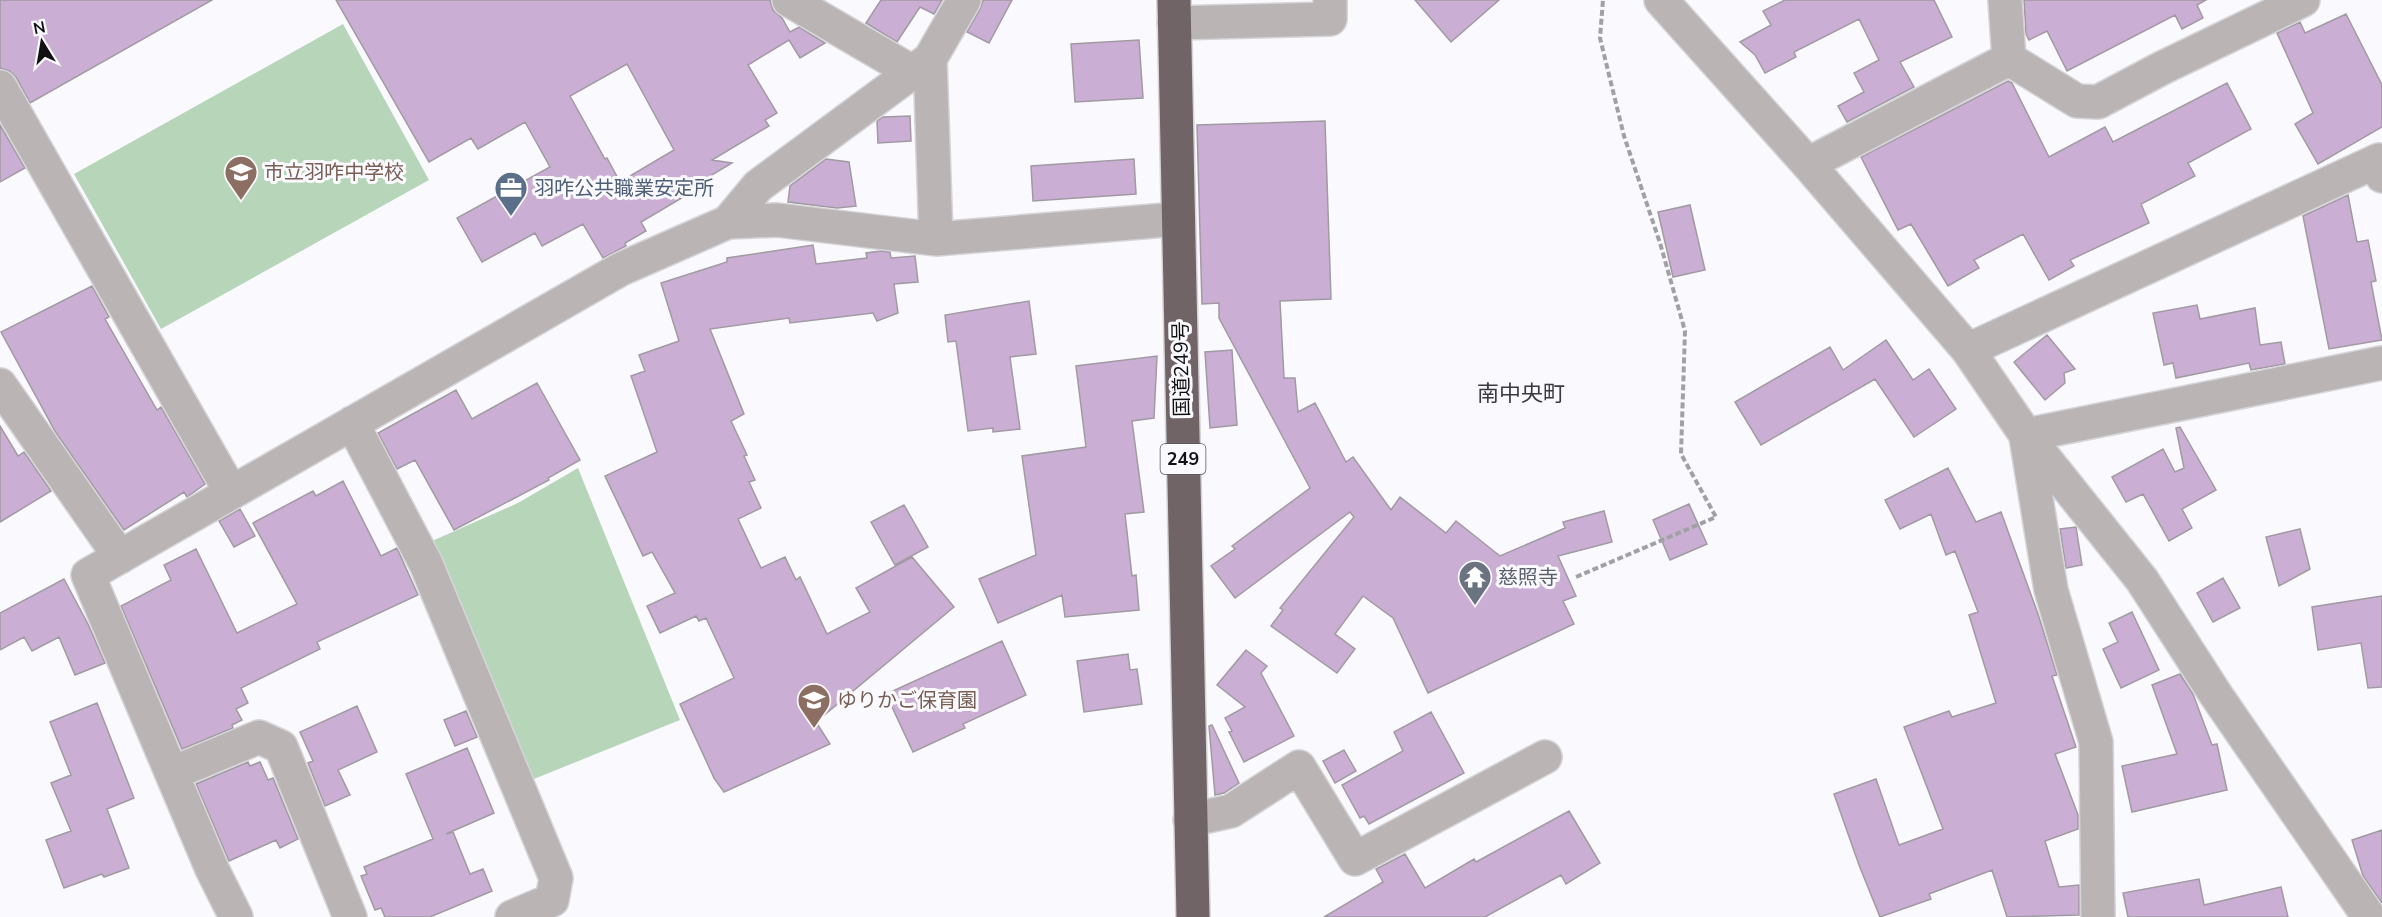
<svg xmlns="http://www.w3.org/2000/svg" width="2382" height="917" font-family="'Nunito Sans','Noto Sans JP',sans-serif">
<rect width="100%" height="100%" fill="#fafafe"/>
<path fill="#b7d5b9" d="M343,24l86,156 -268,149 -87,-155z
M578,468l102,252 -151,61 -97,-240 86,-38z"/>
<path fill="#caaed3" stroke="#a19aa3" stroke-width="1.5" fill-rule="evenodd" d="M0,0h212l-182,103 -14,-26 -7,-6 -9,-3z
M336,0h434l3,10 9,8 8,14 9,-5 26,16 -25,15 -11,-18 -41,25 29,48 -12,7 4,6 -57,34 20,3 -32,19 2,4 -61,36 5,9 -21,12 1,3 -23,12 -20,-34 -41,22 -7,-13 -53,29 -25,-44 93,-51 -25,-45 -47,27 -7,-11 -42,24zM627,64l47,86 -54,32 -13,-24 -2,1 -35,-63z
M881,0h61l-8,14 -14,-7 -23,35 -31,-19z
M983,0h29l-23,43 -22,-11 13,-23z
M1415,0h84l-48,42z
M1785,0h149l18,37 -52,25 14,25 -67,35 -9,-16 26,-14 -10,-19 25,-13 -20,-41 -65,33 2,5 -31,16 -10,-18 -15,-13 31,-17 -8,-14z
M2024,0h182l-9,5 6,13 -21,11 -7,-14 -108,56 -20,-40 -18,9 -3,-6z
M2346,14l36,71v42l-64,37 -23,-40 18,-11 -36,-80 23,-11 5,11z
M1139,40l4,58 -68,4 -4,-58z
M2008,81l4,2 37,74 56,-30 8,15 114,-59 24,46 -63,34 7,13 -54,28 8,19 -79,37 4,6 -25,14 -26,-46 -49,26 5,8 -31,18 -37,-62 -13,6 -37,-73z
M910,116l1,25 -33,2 -1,-22 6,-4z
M1325,121l6,178 -51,2 4,77h11l3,34 17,-9 31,59 7,-5 38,53 9,-13 46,36 10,-12 44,35 65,-28 -2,-6 41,-11 8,31 -54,14 18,40 -13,5 11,23 -146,69 -35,-75 -30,-22 -28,38 20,15 -18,24 -66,-47 12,-16 -3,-2 74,-91 -4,-5 -115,86 -24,-32 24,-17 -3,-3 78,-58 -91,-170v-15l-17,1 -5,-179z
M0,125l25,43 -25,14z
M826,159l23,3 7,44 -19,2 -49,-6 2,-16z
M1134,159l2,35 -103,7 -2,-35z
M2348,195l9,47 11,-2 8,41 -5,1 11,58 -53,9 -26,-133z
M1690,205l15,65 -32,7 -15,-65z
M813,245l3,19 51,-6 -1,-5 15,-2 9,1 1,6 24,-2 3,26 -24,2 4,29 -21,8 -4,-8 -83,10 -1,-5 -79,11 34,85 -13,7 16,34 -3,1 11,24 -6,2 12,26 -23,11 23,49 24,-11 11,23 4,-3 27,57 43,-22 -14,-24 56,-31 42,50 -138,115 14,22 -106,48 -10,-14 -34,-74 54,-26 -28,-60 -7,3 -3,-5 -36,17 -13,-27 28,-13 -23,-41 -9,4 -38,-80 52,-24 -26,-76 14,-5 -6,-16 40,-14 -18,-58 66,-21v-4z
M92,286l17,31 -4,2 52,91 4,-3 44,77 -18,13 -3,-5 -60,38 -68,-97 -55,-101z
M1029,301l7,53 -26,3 10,72 -27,3v-4l-25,3 -12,-90 -8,1 -3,-27z
M2197,305l3,14 55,-11 5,37 21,-3 4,22 -34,6 -2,-7 -73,15 -3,-15 -9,2 -11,-52z
M2047,335l28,34 -11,4 1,10 -20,17 -31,-38z
M1886,340l27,40 16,-11 27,40 -42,28 -39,-58 -114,66 -26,-43 95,-55 13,23z
M1232,350l5,75 -27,3 -5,-76z
M1157,356l-3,62 -22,3 12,91 -19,2 7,62 4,-1 3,35 -74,7 -3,-22 -64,28 -19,-44 57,-24 -14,-99 64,-9 -10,-81z
M537,383l43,77 -32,18 1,2 -95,50 -39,-70 -18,9 -19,-36 78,-43 16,29z
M0,426l18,30 6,-4 27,39 -51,31z
M2180,427l36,63 -34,19 10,19 -23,13 -26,-47 -17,8 -14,-25 51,-28 12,23 9,-4 -8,-40z
M1948,468l28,54 25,-10 37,102 19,61 -5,1 24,71 -21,7 23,61v14l-33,12 14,46 20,-2v30l-72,2 -15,-47 -63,24 2,5 -51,18 -21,-52 -25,-71 42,-15 23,66 44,-16 -39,-102 45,-16 3,6 44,-14 -27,-88 9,-3 -23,-61 -9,4 -15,-41 -31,15 -15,-29z
M343,481l38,75 16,-8 21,47 -101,47 3,7 -79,39 7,15 -12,6 6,11 -10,5 1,3 -51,21 -61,-143 50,-26 -7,-15 32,-16 41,84 60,-29 -44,-81 60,-32 3,5z
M1689,504l18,40 -37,16 -17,-40z
M904,505l24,42 -33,18 -24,-43z
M240,509l15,27 -21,11 -15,-26z
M2076,527l6,38 -16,3 -6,-39z
M2300,529l10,40 -31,17 -13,-49z
M2223,578l17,30 -27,14 -16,-29z
M64,579l24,45 17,39 -30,12 -16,-38 -27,14 -8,-14 -24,13v-37z
M2382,596v91l-14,1 -7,-45 -43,7 -6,-43z
M2132,612l27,58 -38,18 -18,-39 15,-7 -9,-19z
M1002,641l24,54 -63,29 2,4 -52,24 -27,-58z
M1246,650l21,16 -6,7 33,63 -50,26 -15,-30 3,-1 -7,-13 20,-11 -28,-22z
M1128,654l2,16 7,-1 5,35 -58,8 -7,-51z
M2180,674l13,20 19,51 5,-1 10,46 -95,22 -10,-46 55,-12 -25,-69z
M97,703l37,95 -27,11 22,59 -25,9 -2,-3 -38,14 -18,-48 25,-9 -20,-48 20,-8 -21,-53z
M357,706l20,46 -39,18 12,25 -25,11 -17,-43 5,-2 -13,-29z
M466,711l11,26 -22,9 -11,-26z
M1431,712l33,61 -95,51 -5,-8 -4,2 -18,-33 61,-34 -9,-19z
M1212,725l27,58 -15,10 -9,2 -6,-69z
M467,748l27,65 -48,21 7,-2 17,42 13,-5 9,22 -62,26h-45l-4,-9 -6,2 -14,-34 6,-2 -3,-7 69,-28 -27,-65z
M1344,750l12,21 -21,12 -12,-22z
M248,762l2,4 10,-4 8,18 5,-2 25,61 -18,9 -4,-8 -47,21 -33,-77z
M1569,811l31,52 -34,21 -5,-9 -76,42h-161l59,-35 -7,-13 29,-15 20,34 49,-29 2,3z
M2382,830v73l-19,-27 -11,-36z
M2199,879l5,26 77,-18 7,30h-160l-5,-24z"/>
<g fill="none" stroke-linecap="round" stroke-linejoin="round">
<defs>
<path id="minor" d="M789,0l125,73
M1661,0l147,164 160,186 58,85 116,145 74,115 153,222
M2005,0l4,59 68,42 21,1 64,-34 141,-68
M1174,23l156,-4v-19
M930,59l6,180
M0,87l231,405
M1808,164l201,-105
M728,222l30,-36 172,-127 34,-59
M1968,350l411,-190 3,16
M0,385l120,172
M352,423l74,141 130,314 -4,22 -40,17
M2026,435l356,-72
M2026,437l25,153 45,152 2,175
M173,773l86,-36 22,10 69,170
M1190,820l41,-9 68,-44 56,92 190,-102
M236,917l-24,-48 -124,-294 533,-306 107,-47 49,-2 159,19 242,-20"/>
<path id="highway" d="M1174,0l19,917"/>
</defs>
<use href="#minor" stroke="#d5d5d9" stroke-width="36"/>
<use href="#highway" stroke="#d5d5d9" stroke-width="36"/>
<path stroke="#a1a1a5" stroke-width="4" stroke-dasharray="6 3" stroke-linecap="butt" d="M1576,577l140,-60 -35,-63 4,-123 -25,-88 -36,-107 -24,-98 3,-38"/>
<use href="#minor" stroke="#bab4b4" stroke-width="33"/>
<use href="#highway" stroke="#706466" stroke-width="33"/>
</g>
<defs>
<symbol id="school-pin" viewBox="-11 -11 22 30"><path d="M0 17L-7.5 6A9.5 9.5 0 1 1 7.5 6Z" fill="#8d6e63" stroke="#fafafe"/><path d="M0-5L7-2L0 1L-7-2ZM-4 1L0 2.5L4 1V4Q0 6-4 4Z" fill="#fff"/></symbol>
<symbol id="office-pin" viewBox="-11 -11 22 30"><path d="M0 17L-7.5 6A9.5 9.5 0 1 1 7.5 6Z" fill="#5c6f8a" stroke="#fafafe"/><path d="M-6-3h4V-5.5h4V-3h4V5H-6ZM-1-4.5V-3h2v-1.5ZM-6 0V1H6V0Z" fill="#fff"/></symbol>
<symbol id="temple-pin" viewBox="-11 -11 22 30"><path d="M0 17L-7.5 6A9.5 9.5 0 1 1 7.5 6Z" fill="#6b7280" stroke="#fafafe"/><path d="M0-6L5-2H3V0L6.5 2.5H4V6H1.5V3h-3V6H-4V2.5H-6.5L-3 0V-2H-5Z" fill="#fff"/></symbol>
</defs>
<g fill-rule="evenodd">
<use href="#school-pin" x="222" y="153" width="38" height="52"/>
<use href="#office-pin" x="492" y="169" width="38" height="52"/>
<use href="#temple-pin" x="1456" y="558" width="38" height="52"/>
<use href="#school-pin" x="795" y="681" width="38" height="52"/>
</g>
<g text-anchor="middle" stroke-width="6" stroke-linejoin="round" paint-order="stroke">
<rect fill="#fafafe" stroke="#57575a" stroke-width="1.5" x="1160.5" y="444" width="45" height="30" rx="4.5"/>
<g font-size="18" font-weight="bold" fill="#111114">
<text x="1183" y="465">249</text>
</g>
<g font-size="20" fill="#785e54" stroke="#fafafe" text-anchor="start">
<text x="264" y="179">市立羽咋中学校</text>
<text x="837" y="707">ゆりかご保育園</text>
</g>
<g font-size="20" fill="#4e5e75" stroke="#fafafe" text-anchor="start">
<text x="534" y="195">羽咋公共職業安定所</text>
</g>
<g font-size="20" fill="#111114" stroke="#fafafe">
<text transform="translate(1181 369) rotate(-91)" y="7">国道249号</text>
</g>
<g font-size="20" fill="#5b616d" stroke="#fafafe" text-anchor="start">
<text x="1498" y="584">慈照寺</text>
</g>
<g font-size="22" fill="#3b3942" stroke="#fafafe">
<text x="1521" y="401">南中央町</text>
</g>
</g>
<g transform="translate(42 42) rotate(349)" stroke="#fafafe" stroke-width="4.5" paint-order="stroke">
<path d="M0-4.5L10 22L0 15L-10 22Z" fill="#111114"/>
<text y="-9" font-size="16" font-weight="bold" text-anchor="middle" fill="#111114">N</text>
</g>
</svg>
